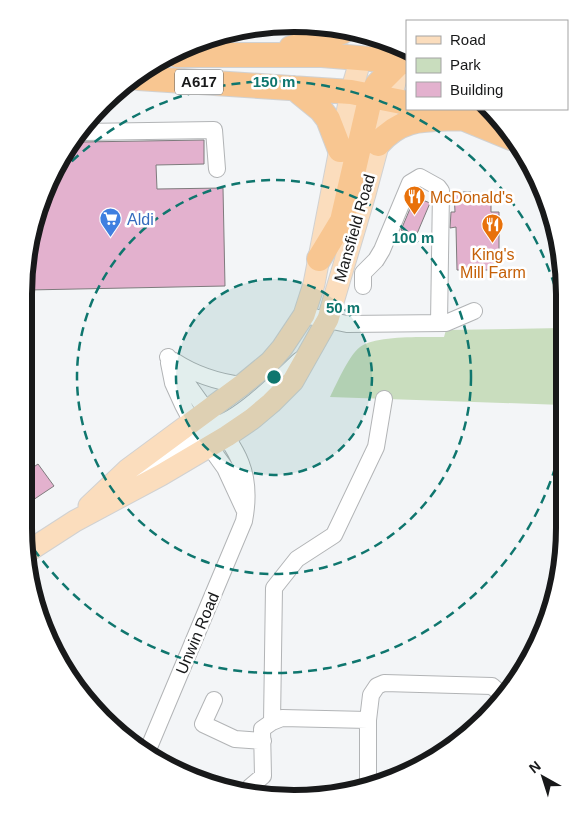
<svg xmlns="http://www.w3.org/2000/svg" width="588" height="822" font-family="Helvetica,sans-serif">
<rect width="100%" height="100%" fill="#f3f5f7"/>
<path fill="#c9ddbe" d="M562,328l1,77 -233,-8c6,-12 19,-42 30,-50 15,-12 65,-10 84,-10l2,-7z"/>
<path fill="#e3b1ce" stroke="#7e7b7d" d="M76,140l6,2 122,-2v24l-48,1 1,24 66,-1 2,98 -197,4 1,-49 31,-82z
M454,192h17v9h20v11h8v58h-42l-1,-43 -6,1 1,-16h4z
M415,197l15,6 -14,33 -15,-6z
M38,464l16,22 -30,20 1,-33z"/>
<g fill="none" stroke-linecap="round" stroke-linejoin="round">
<defs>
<path id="minor" d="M82,132l132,-2 3,39
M363,286v-13l13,-13 6,-10 28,-67 10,-6 18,10 3,4 -2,132
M304,315l43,9 99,-1 28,-12
M174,361c20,13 43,21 68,24
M169,363l4,20 10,22 9,17 33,46 19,41
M208,427c28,-3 70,-47 92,-67
M136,472l39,-19 26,-18 10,-4
M214,700l-11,24 32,15 28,2
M272,722l2,-134 23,-29 37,-24 42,-88 8,-48
M147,752l97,-231c10,-52 -9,-73 -38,-111 -13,-18 -26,-36 -38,-53
M368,786v-66l3,-25 6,-9 7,-3 108,3 9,8
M250,793v-6l13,-11 -1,-47 10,-7 10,-4 86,2"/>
<path id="major" d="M89,506l38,-36 115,-85 28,-23 12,-14 22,-33 10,-31 37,-192 10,-34
M27,552l48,-31 86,-46 66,-39 25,-17 19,-16 22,-22 35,-62 37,-125 39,-145"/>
<path id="highway" d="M291,48l51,-16
M177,55h145l85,7
M138,78l213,14 56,11
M294,88l27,22 7,9 12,31
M487,109l2,1
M450,113l61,25
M378,144c25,-29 50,-24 86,-26
M319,259l23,-38 29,-126 6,-10 24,-24"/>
</defs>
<use href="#minor" stroke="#b2b4b6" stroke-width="18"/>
<use href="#major" stroke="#d1d1d1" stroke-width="23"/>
<use href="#highway" stroke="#d1d1d1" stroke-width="26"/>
<use href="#minor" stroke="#fff" stroke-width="16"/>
<use href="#major" stroke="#fbddbd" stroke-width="21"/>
<use href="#highway" stroke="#f8c691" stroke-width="24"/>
</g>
<circle cx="274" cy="377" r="98" fill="#0f766e" fill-opacity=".12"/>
<g fill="none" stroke="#0f766e" stroke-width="2.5" stroke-dasharray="9 6">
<circle cx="274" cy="377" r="98"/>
<circle cx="274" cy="377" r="197"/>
<path d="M563 438A295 295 0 0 1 25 536M51 183A295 295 0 0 1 562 313"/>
</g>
<defs>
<symbol id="restaurant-pin" viewBox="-11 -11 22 30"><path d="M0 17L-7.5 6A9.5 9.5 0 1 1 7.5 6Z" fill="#e8710a" stroke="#fff"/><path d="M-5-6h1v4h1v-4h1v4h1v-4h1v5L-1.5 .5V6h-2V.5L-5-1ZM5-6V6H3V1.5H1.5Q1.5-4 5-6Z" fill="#fff"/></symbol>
<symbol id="supermarket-pin" viewBox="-11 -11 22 30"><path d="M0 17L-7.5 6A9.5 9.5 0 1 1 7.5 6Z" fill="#3f7fe0" stroke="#fff"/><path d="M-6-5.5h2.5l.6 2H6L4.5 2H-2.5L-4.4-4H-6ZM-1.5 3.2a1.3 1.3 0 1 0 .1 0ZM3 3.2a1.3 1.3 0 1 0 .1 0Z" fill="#fff"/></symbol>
</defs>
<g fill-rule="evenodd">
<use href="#restaurant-pin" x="402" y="184" width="25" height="34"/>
<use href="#supermarket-pin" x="98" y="206" width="25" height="34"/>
<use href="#restaurant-pin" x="480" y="212" width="25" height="34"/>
</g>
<g text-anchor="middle" stroke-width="5" stroke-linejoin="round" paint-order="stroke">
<rect fill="#fff" stroke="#5d5e5f" stroke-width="1" x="175" y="69.5" width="48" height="25" rx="4"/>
<g font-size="15" font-weight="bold" fill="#18191a">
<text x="199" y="87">A617</text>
</g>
<g font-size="16" fill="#c56008" stroke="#fff" text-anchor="start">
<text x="430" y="203">McDonald's</text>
<text x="493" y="260" text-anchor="middle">King's<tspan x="493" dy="18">Mill Farm</tspan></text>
</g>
<g font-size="16" fill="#366cbe" stroke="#fff" text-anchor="start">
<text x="127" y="225">Aldi</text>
</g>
<g font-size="16" fill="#18191a" stroke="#fff">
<text transform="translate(354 228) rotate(-74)" y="6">Mansfield Road</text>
<text transform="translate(197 633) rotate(-67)" y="6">Unwin Road</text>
</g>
</g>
<path d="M0 0H588V822H0ZM294 32H294A262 262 0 0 1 556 294V528A262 262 0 0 1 294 790H294A262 262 0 0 1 32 528V294A262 262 0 0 1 294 32Z" fill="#fff" fill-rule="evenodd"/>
<path fill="none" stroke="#18191a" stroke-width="6" d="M294 32H294A262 262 0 0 1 556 294V528A262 262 0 0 1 294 790H294A262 262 0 0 1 32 528V294A262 262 0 0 1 294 32Z"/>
<circle cx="274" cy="377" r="8" fill="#0f766e" stroke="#fff" stroke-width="2.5"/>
<g font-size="15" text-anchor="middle" font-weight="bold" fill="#0f766e" stroke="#fff" stroke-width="5" stroke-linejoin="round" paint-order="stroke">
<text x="274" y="87">150 m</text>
<text x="413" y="243">100 m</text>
<text x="343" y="313">50 m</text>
</g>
<rect x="406" y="20" width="162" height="90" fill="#ffffff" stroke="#a3a3a3"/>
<rect x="416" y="36" width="25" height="8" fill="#fbddbd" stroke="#a3a3a3"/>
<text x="450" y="45" font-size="15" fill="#18191a">Road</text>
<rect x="416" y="58" width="25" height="15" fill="#c9ddbe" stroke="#a3a3a3"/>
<text x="450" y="70" font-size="15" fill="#18191a">Park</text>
<rect x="416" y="82" width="25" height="15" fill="#e3b1ce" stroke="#a3a3a3"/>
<text x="450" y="95" font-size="15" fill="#18191a">Building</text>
<g transform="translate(543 777) rotate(321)" stroke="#ffffff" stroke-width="4" paint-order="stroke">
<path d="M0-4L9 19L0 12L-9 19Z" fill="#18191a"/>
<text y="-8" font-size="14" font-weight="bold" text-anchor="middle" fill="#18191a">N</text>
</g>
</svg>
